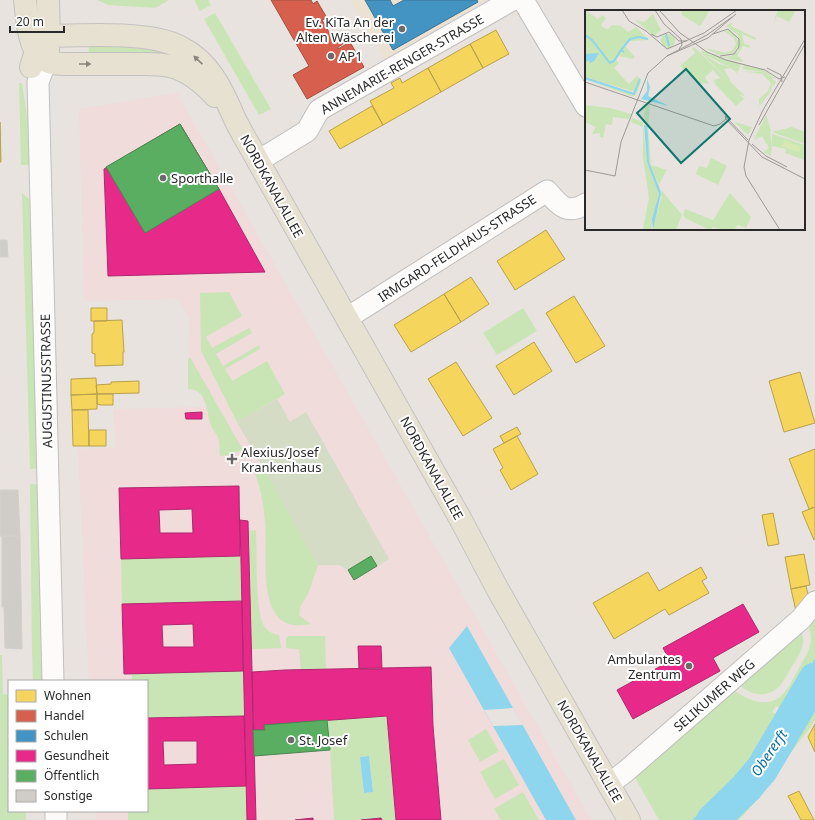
<svg xmlns="http://www.w3.org/2000/svg" width="815" height="820" font-family="'Noto Sans',sans-serif">
<rect width="100%" height="100%" fill="#e8e3de"/>
<path fill="#ece2d2" d="M351,0h135l-101,59z"/>
<path fill="#efdcdb" d="M177,93l414,727h-496v-9h52v-130h-58l-11,-232 37,-2 -2,-38 94,-2 -7,-14 -5,-4h-7l1,-71 -11,-19 -94,2 -5,-192z"/>
<path fill="#c9e5b5" fill-rule="evenodd" d="M97,0h70l1,1 -13,7 -47,-3z
M194,0h14l3,5 -11,6z
M215,13l56,96 -12,6 -55,-96z
M127,45l19,3 23,5 -2,5 -79,-1 1,-11z
M19,83h3l6,39 4,43h-11z
M22,193l7,6 4,7 6,262 -9,1z
M229,292l13,24 -36,21 6,11 37,-20 3,5 -36,21 7,12 36,-21 1,4 -35,20 7,12 35,-20 18,33 -48,28 -36,-71 -1,-58z
M523,308l14,23 -40,24 -14,-22z
M190,357l53,93 -14,5 -9,1c-1,-6 0,-14 -2,-19 -2,-4 -5,-7 -7,-11 -5,-14 -3,-37 -23,-37v-30z
M264,469l54,96 -9,27 -9,15 -1,8 5,4 7,5c-9,1 -19,3 -27,-2 -26,-15 -16,-75 -19,-100 -1,-15 -4,-34 -10,-48z
M30,484h5l5,4 5,193h-12l-1,-28z
M256,530c1,20 -1,82 8,96 4,6 9,8 15,9l2,13 -29,1 -3,-118z
M240,556l2,45 -120,3 -1,-45z
M815,618v40l-30,53 -9,-5 -4,6 9,5 -11,21 -30,38 -48,44h-33l-26,-46 100,-85c14,12 36,20 50,5 6,-6 11,-17 15,-24 5,-10 13,-20 13,-32 0,-5 -2,-10 -3,-15z
M801,630c1,4 3,9 2,13 -1,9 -7,17 -12,25 -4,7 -9,17 -16,22 -12,8 -27,4 -36,-6z
M288,636h37l1,33 -25,1 -2,-21 -13,-1v-9z
M0,655h2l1,39 6,1v116h17v9h-26z
M243,671l1,45 -97,2v-37h-15v-7z
M815,704v17l-72,95 -5,4h-6l38,-45 30,-47 3,1 4,-6 -3,-2z
M387,716l9,104h-14l-1,-2 -20,2h-27l-4,-70 -3,-30zM369,756l4,36 -9,1 -4,-36z
M486,729l13,22 -19,11 -12,-22z
M504,759l15,26 -24,14 -15,-27z
M246,786l1,34h-119v-9h19v-22z
M523,792l16,28h-38l-7,-11z"/>
<path fill="#d4dcc5" d="M277,399l13,23 16,-10 83,147 -12,7 -29,4 -9,-5h-21l-81,-143z"/>
<path fill="#8dd6ed" d="M467,626l109,194h-30l-97,-172z
M815,658v46l-11,17 -19,-10z
M781,717l19,11c-20,33 -42,63 -68,92h-40l48,-44 30,-38z
M369,756l4,36 -9,1 -4,-36z"/>
<path fill="#e8e3de" d="M513,708l10,17 -30,1 -9,-16z"/>
<path fill="#f6d55c" stroke="#b8a14d" d="M496,30l13,24 -26,14 -13,-24z
M470,44l13,24 -42,24 -13,-24z
M428,68l13,24 -58,33 -13,-24 24,-13 -3,-5 9,-5 2,5z
M372,106l11,19 -43,24 -11,-18z
M0,122l1,40h-1z
M546,230l19,29 -50,31 -18,-29z
M471,277l18,27 -28,18 -17,-28z
M444,294l17,28 -50,30 -17,-27z
M574,296l31,50 -29,17 -30,-50z
M91,308h16v13h-16z
M122,320l2,32h-1v13l-28,1v-12l-3,-1v-19l2,-1v-12z
M534,342l18,29 -38,24 -18,-29z
M456,362l36,56 -29,18 -35,-57z
M800,372l15,51 -31,9 -15,-51z
M96,378l1,16 -26,1v-16z
M139,381v12l-42,1 -1,-9 15,-1v-2z
M97,394v15l-25,1 -1,-15z
M97,394h16v11h-12l-4,-1z
M72,410h16l1,36h-16z
M517,427l4,7 -17,9 -4,-7z
M89,430h17v16h-17z
M517,436l21,38 -27,16 -11,-20 3,-2 -10,-19z
M815,449v58l-6,2 -20,-50z
M815,507v32l-1,1 -12,-28z
M773,513l6,31 -11,2 -6,-31z
M804,554l6,31 -19,4 -6,-32z
M701,567l6,11 -5,3 7,12 -40,22 -4,-6 -51,30 -21,-36 55,-31 11,19z
M806,586l3,13 -13,12 -5,-22z
M815,724v28l-7,-15z
M799,791l15,29h-13l-13,-24z"/>
<path fill="#d6604d" stroke="#a25042" d="M271,0h40l2,4 4,-3 10,17 -5,2 12,21 6,-3 3,6 -5,3v2l12,-7 14,25 -57,32 -14,-24 16,-9z"/>
<path fill="#4393c3" stroke="#3b7395" d="M365,0h25l3,6 11,-6h73l1,2 -85,48z"/>
<path fill="#e7298a" stroke="#ae296d" fill-rule="evenodd" d="M180,124l39,65 46,83 -157,4 -4,-107z
M202,412v7h-16l-1,-6z
M239,486l1,70 -119,3 -2,-71zM192,509l1,24h-33l-1,-23z
M240,520l8,1 8,299h-9z
M242,601l1,70 -119,3 -2,-70zM193,624l1,23h-31l-1,-22z
M743,604l16,28 -46,26 7,13 -87,48 -16,-29 53,-29 -7,-13z
M358,646h23l1,23h-23z
M431,667l2,59 8,94h-45l-9,-104 -123,9 1,5h-12l-1,-58 33,-2z
M244,716l2,70 -99,3v-71zM163,741h34v23l-33,1z
M313,818v2h-18z
M381,818l1,2h-21z"/>
<path fill="#5aae61" stroke="#4b8650" d="M180,124l39,65 -74,44 -39,-66z
M371,556l6,10 -23,14 -6,-10z
M327,720l3,30 -76,6 -1,-26h12l-1,-5z"/>
<g fill="none" stroke-linecap="round" stroke-linejoin="round">
<path stroke="#8dd6ed" stroke-width="33" d="M713,820l33,-32 16,-19 53,-90"/>
</g>
<path fill="#d0cdc9" stroke="#d3cfca" d="M0,240h7l1,17h-8z
M0,490h18l2,46h-20z
M2,536h18l2,113 -17,-1 -1,-41h-2z"/>
<g fill="none" stroke-linecap="round" stroke-linejoin="round">
<defs>
<path id="minor" d="M523,0l63,106
M46,61l-8,21 15,599
M258,161l49,-30 12,-21 193,-110
M347,318l200,-127c13,15 19,24 39,13
M609,784l16,-12 176,-153 14,-17
M56,811v9"/>
<path id="major" d="M25,0c2,16 3,46 16,58 8,7 22,6 32,6 19,0 39,0 58,0 13,0 26,-1 39,2 18,4 33,17 45,30
M48,50l1,-14 -1,-36
M31,67c4,-12 6,-25 18,-31 34,-1 102,-5 131,11 12,6 24,16 32,28 9,12 15,26 21,40 7,16 17,31 25,46l203,359 37,70 131,230"/>
</defs>
<use href="#minor" stroke="#c1bfc0" stroke-width="23"/>
<use href="#major" stroke="#c4c2c0" stroke-width="24"/>
<use href="#minor" stroke="#fcfbfa" stroke-width="21"/>
<use href="#major" stroke="#e7e1d1" stroke-width="22"/>
</g>
<defs><path id="oneway-solid" d="M-6-.8H1V-3.2L6.5 0L1 3.2V.8H-6Z"/></defs>
<g fill="#88857d">
<use href="#oneway-solid" transform="translate(198 60) rotate(-137)"/>
<use href="#oneway-solid" transform="translate(85 64)"/>
</g>
<g fill="#6c6a68" stroke="#fff" stroke-width="1.5">
<circle cx="402" cy="29" r="4"/>
<circle cx="331" cy="56" r="4"/>
<circle cx="163" cy="178" r="4"/>
<path d="M230 453h4v4h4v4h-4v4h-4v-4h-4v-4h4z"/>
<circle cx="689" cy="666" r="4"/>
<circle cx="291" cy="740" r="4"/>
</g>
<g text-anchor="middle" stroke-width="4" stroke-linejoin="round" paint-order="stroke">
<g font-size="13" fill="#292929" stroke="#fff" text-anchor="start">
<text x="394" y="27" text-anchor="end">Ev. KiTa An der<tspan x="394" dy="15">Alten Wäscherei</tspan></text>
<text x="339" y="61">AP1</text>
<text x="171" y="183">Sporthalle</text>
<text x="241" y="457">Alexius/Josef<tspan x="241" dy="15">Krankenhaus</tspan></text>
<text x="681" y="664" text-anchor="end">Ambulantes<tspan x="681" dy="15">Zentrum</tspan></text>
<text x="299" y="745">St. Josef</text>
</g>
<g font-size="13" fill="#292929" stroke="#fff">
<text transform="translate(402 64) rotate(-30)" y="5">ANNEMARIE-RENGER-STRASSE</text>
<text transform="translate(272 186) rotate(61)" y="5">NORDKANALALLEE</text>
<text transform="translate(457 248) rotate(-33)" y="5">IRMGARD-FELDHAUS-STRASSE</text>
<text transform="translate(46 381) rotate(-91)" y="5">AUGUSTINUSSTRASSE</text>
<text transform="translate(432 468) rotate(61)" y="5">NORDKANALALLEE</text>
<text transform="translate(714 695) rotate(-41)" y="5">SELIKUMER WEG</text>
<text transform="translate(590 751) rotate(60)" y="5">NORDKANALALLEE</text>
</g>
<g font-size="14" font-style="italic" fill="#076d9f" stroke="#fff">
<text transform="translate(769 753) rotate(-56)" y="5">Obererft</text>
</g>
</g>
<g transform="translate(585 10)">
<rect width="220" height="220" fill="#e8e3de"/>
<path d="M0,0l13,9 4,-4 4,3 -5,7 3,3 4,1 4,-4 9,1 7,6 8,-5 13,13 -19,1 -5,5 10,11 -2,2 -14,-3 -3,4 3,3 -5,5 15,16 8,-8 3,2 -5,14 -50,-15zM96,0h29l-10,16 -18,-11zM193,0h18l-7,12 -12,-6 -4,7zM68,4l8,16 -7,6 -19,-16 9,2zM147,12l-1,4 25,12 -1,2 -13,-6 2,10 5,1 1,3 -7,-2 -6,10 6,4 -1,2 -19,-5 8,-1 7,-5v-16l-12,-9zM144,20l7,6 3,9 -5,8 -15,2 -14,-7 21,5 7,-3 3,-6 -2,-6 -10,-7zM76 31a7 7 0 1 1 14 0a7 7 0 1 1-14 0ZM109,37l52,50 -7,-3 5,5 -8,7 -21,-22 -1,-4 6,-2 -7,-8 -8,7 4,7 -5,-1 -3,2 -21,-19 15,-13 -3,-5zM110,37l8,7 -2,-4 40,14 -2,5 -14,-4 -21,-11 15,10 20,5 -2,4 -6,-5 -7,1 7,13zM159,55l18,4 14,10 -5,-1 5,4 -3,5v-5l-2,9 -11,15 -1,-3v5v-9l9,-8 3,-8 -9,-9 -21,-3 21,1 8,5 -7,-5 -21,-3zM0,69l50,16 5,-16 1,3 -4,11 -2,3h-4zM58,94l7,2 -2,20 -4,-10 1,-11 -3,6 1,13 4,38 12,32 -8,36 -8,-1 6,-31 -6,-40v-31l-12,-5 1,-4 11,4 -1,-12zM0,95l25,3 21,6 -2,5 -16,-2 -1,8 -6,-1 -3,14 -3,-1v-4l-8,1 4,-7 -11,-5zM181,105l5,16 -7,1 -10,7zM149,112l18,5 -3,7h-2zM62,116h1l3,39 16,5 -8,14 -6,-14 8,21 1,4 -3,11 3,-9v-6l20,24 -6,15h-23l8,-33 -12,-35zM207,117l13,5v12l-33,-12zM185,121l2,16 -1,9 -7,-4 5,-4 -7,-12 -9,5 9,-8zM187,124l33,11 -1,15 -19,-7 1,-4 -14,-3zM126,148l16,8 -9,19 -22,-11 3,-8 8,2zM145,183l21,24 -5,11 -8,-3 -3,3 2,2h-15l-9,-3 -3,3 -27,-13 3,1 -3,-3 2,-6 28,11z" fill="#c9e5b5"/>
<path d="M200,131l16,6 -2,5 -18,-6z" fill="#d6e9b2"/>
<path d="M14,43l-5,8 -4,2 -1,-3 -4,3v-9zM62,69l3,8 -2,9 21,10 -28,-7 6,-8zM59,115l3,1 1,10 1,26 12,31 -8,37 -1,-11 7,-25 -12,-32z" fill="#8dd6ed"/>
<path fill="none" stroke="#8dd6ed" stroke-width="2" d="M81,24l3,12M0,25l7,5 18,23 4,-2 7,-11M39,42l-3,-2 9,-11 9,-2 9,2M0,68l49,16 6,-15"/>
<path fill="none" stroke="#9c9996" stroke-width="1" d="M37,0l7,11 17,10 21,18 37,-16 33,-23M70,0l9,14 17,15 1,6 -3,4M74,0l21,23 27,19 19,8 39,10 14,9 6,-2M66,24l6,3 12,-5 10,9h8M128,24l15,-5 11,10v8l-5,7 -14,2M82,46l40,-21 25,-18M182,58l14,7 1,7M0,72l129,44 6,-2 6,-5 -1,-3M140,106l23,24M140,108l37,39 43,22M174,115l46,-81M167,134l14,12 21,11M0,160l30,6 6,-34 27,-69 19,-17 41,-18 28,-24M195,220l-34,-54 -2,-9 5,-27 14,-30 42,-71"/>
<path fill="#0f766e" fill-opacity="0.15" stroke="#0f766e" stroke-width="2" d="M101,59l44,50 -49,44 -44,-50z"/>
<rect width="220" height="220" fill="none" stroke="#292929" stroke-width="2"/>
</g>
<rect x="8" y="680" width="140" height="132" fill="#ffffff" stroke="#a9a9a9"/>
<rect x="16" y="690" width="20" height="12" fill="#f6d55c" stroke="#a9a9a9"/>
<text x="44" y="700" font-size="12" fill="#292929">Wohnen</text>
<rect x="16" y="710" width="20" height="12" fill="#d6604d" stroke="#a9a9a9"/>
<text x="44" y="720" font-size="12" fill="#292929">Handel</text>
<rect x="16" y="730" width="20" height="12" fill="#4393c3" stroke="#a9a9a9"/>
<text x="44" y="740" font-size="12" fill="#292929">Schulen</text>
<rect x="16" y="750" width="20" height="12" fill="#e7298a" stroke="#a9a9a9"/>
<text x="44" y="760" font-size="12" fill="#292929">Gesundheit</text>
<rect x="16" y="770" width="20" height="12" fill="#5aae61" stroke="#a9a9a9"/>
<text x="44" y="780" font-size="12" fill="#292929">Öffentlich</text>
<rect x="16" y="790" width="20" height="12" fill="#d0cdc9" stroke="#a9a9a9"/>
<text x="44" y="800" font-size="12" fill="#292929">Sonstige</text>
<path d="M10 26v6h54v-6" fill="none" stroke="#292929" stroke-width="2"/>
<text x="16" y="26" font-size="12" fill="#292929" stroke="#ffffff" stroke-width="3" paint-order="stroke">20 m</text>
</svg>
